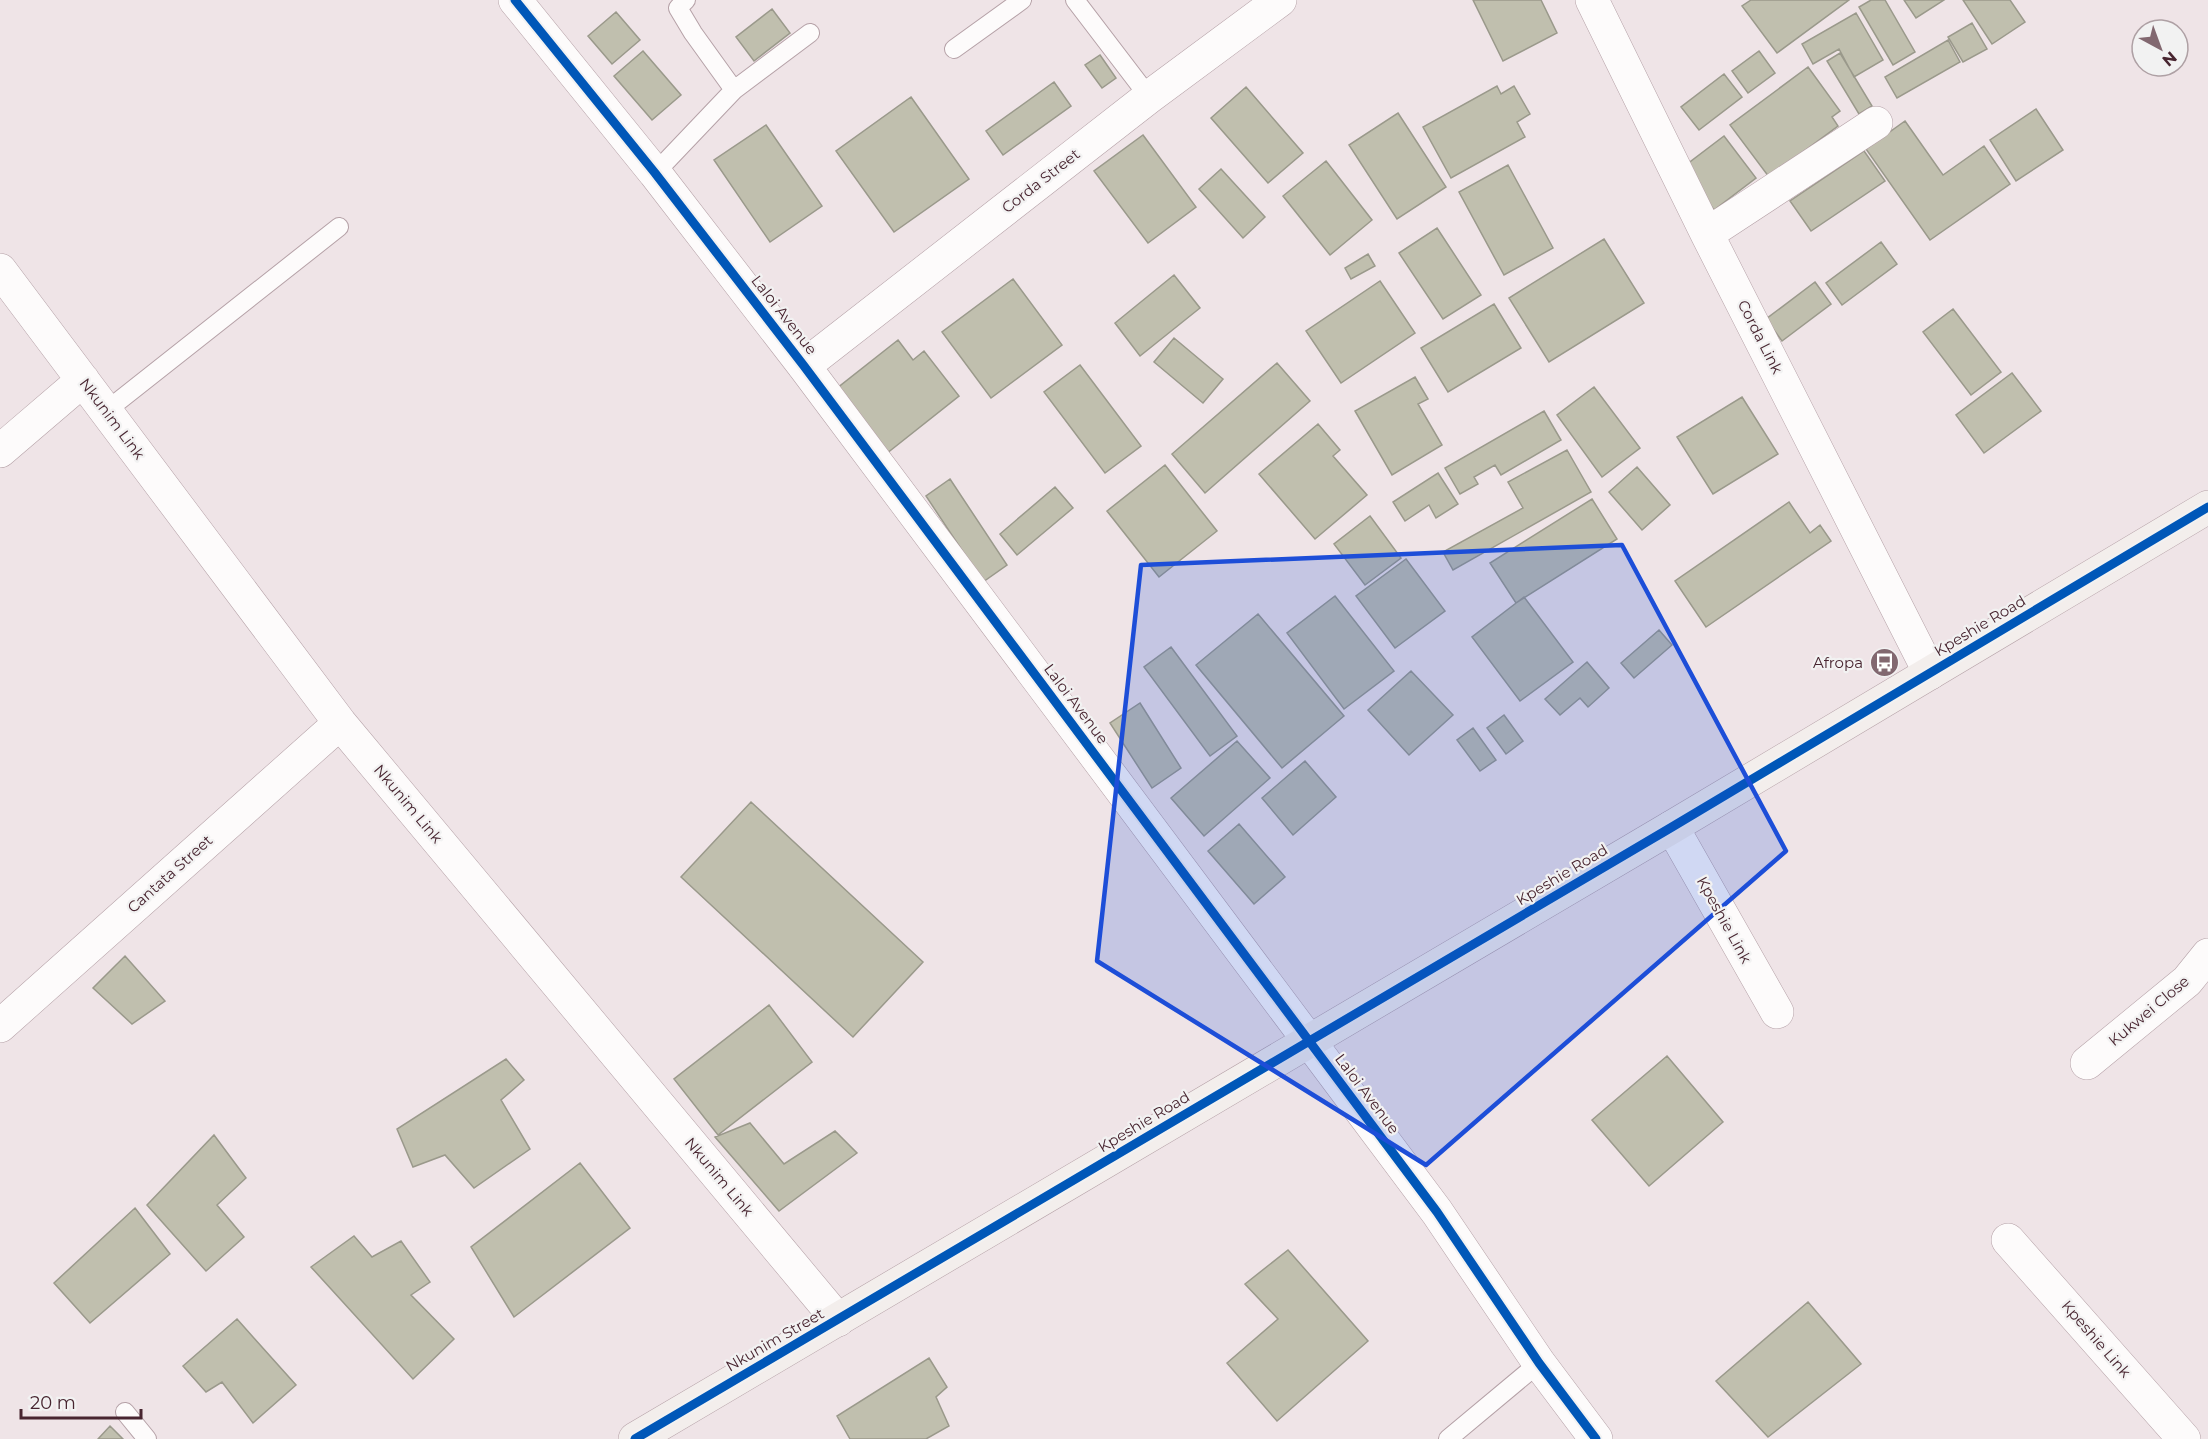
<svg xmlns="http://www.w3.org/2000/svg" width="2208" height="1439" font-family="Montserrat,sans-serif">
<rect width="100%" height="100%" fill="#efe4e7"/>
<path fill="#c0bfae" stroke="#9a998b" stroke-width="1.5" d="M1473,0h68l16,33 -54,28z
M1751,0h98l-72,53 -35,-47z
M1871,0h14l30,52 -22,13 -34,-58z
M1904,0h40l-28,18z
M1963,0h47l15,22 -33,22z
M772,9l18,24 -36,28 -18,-24z
M616,12l24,28 -28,24 -24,-28z
M1856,13l27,47 -29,17 -15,-28 -26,15 -11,-20z
M1972,23l15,26 -24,13 -15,-25z
M1948,40l12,22 -63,36 -12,-21z
M643,51l38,44 -29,25 -38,-44z
M1759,51l16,22 -27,20 -16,-22z
M1840,53l32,53 -13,8 -32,-53z
M1100,55l16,23 -14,10 -17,-23z
M1808,67l32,44 -8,6 6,9 -69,51 -39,-52z
M1724,74l18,23 -43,33 -18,-23z
M1054,82l17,24 -68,49 -17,-24z
M1497,86l4,8 13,-8 16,28 -13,8 8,15 -74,41 -28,-51z
M1246,87l57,66 -35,30 -57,-65z
M911,97l58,82 -75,53 -58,-81z
M2036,109l27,41 -47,31 -26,-41z
M1398,113l48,74 -49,32 -48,-74z
M1905,121l38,54 41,-29 26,38 -80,56 -64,-91z
M766,125l56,81 -52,36 -56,-82z
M1143,135l53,72 -48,36 -54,-72z
M1724,136l32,42 -42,32 -32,-42z
M1864,151l21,30 -74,50 -21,-30z
M1326,161l46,59 -42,35 -47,-59z
M1508,165l45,83 -49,27 -45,-83z
M1221,169l44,48 -22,21 -44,-49z
M1437,228l44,67 -38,24 -44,-66z
M1604,239l40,64 -95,59 -40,-64z
M1881,242l16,22 -55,41 -16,-22z
M1368,254l7,12 -24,13 -6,-11z
M1174,275l26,33 -60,48 -25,-33z
M1013,279l49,66 -71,53 -49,-66z
M1380,281l35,52 -74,50 -35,-52z
M1815,282l16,22 -49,37 -16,-22z
M1494,304l27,44 -73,44 -27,-44z
M1953,309l48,63 -30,23 -48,-63z
M1174,338l49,41 -20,24 -49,-41z
M898,340l15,20 11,-9 35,45 -73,58 -50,-65z
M1277,363l33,38 -105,92 -33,-39z
M1080,365l61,81 -36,27 -61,-81z
M2012,373l29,38 -57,42 -28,-38z
M1415,377l13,22 -10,5 24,41 -50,30 -37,-64z
M1594,387l46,61 -38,29 -45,-62z
M1742,397l36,57 -65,40 -36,-57z
M1544,411l17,29 -60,35 -6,-10 -21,12 4,7 -18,10 -15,-26z
M1318,424l22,26 -7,6 34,39 -52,44 -56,-65z
M1567,450l24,42 -138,78 -10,-18 80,-44 -15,-26z
M1165,465l52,66 -58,46 -52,-66z
M1637,467l33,38 -28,25 -33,-38z
M1438,473l20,31 -22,14 -7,-13 -24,16 -12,-19z
M950,479l57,86 -24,17 -57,-86z
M1055,487l18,21 -56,47 -17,-21z
M1592,499l25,40 -101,64 -26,-40z
M1789,502l21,31 10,-8 11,16 -125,86 -31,-46z
M1370,516l31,42 -36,27 -31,-41z
M1406,559l39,52 -50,37 -39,-52z
M1335,596l59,75 -50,38 -57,-76z
M1524,597l49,65 -53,39 -48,-64z
M1258,614l86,102 -62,52 -86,-103z
M1659,630l13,15 -38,33 -13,-15z
M1171,647l66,89 -27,20 -66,-89z
M1587,662l22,26 -21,19 -8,-9 -20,17 -15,-16z
M1411,671l42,44 -44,40 -41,-45z
M1140,703l41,65 -29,20 -42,-65z
M1504,715l19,26 -17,13 -19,-26z
M1473,728l23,32 -16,11 -23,-31z
M1237,741l33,37 -66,58 -33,-38z
M1305,761l31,36 -43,38 -31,-37z
M751,802l172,160 -70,75 -172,-160z
M1239,824l46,53 -31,27 -46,-53z
M125,956l40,45 -33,23 -39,-36z
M769,1005l43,57 -94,73 -44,-56z
M1667,1056l56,66 -74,64 -57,-66z
M506,1059l18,21 -23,20 29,49 -56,39 -29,-33 -32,12 -16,-38z
M750,1123l34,41 51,-33 22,22 -78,58 -64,-74z
M214,1135l32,43 -29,27 27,32 -38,34 -59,-66z
M580,1163l50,65 -116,89 -43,-70z
M135,1208l35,46 -80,69 -36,-40z
M354,1236l18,21 29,-16 29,41 -19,13 43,44 -41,40 -102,-112z
M1288,1250l80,91 -91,80 -50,-58 51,-44 -33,-35z
M1808,1302l53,62 -93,73 -52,-56z
M237,1319l59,66 -43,38 -31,-41 -16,10 -23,-26z
M929,1358l18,29 -11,10 13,29 -23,13h-76l-13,-23z
M110,1426l13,13h-25z"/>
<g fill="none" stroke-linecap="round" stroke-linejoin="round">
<defs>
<path id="lane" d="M686,0l-8,8 15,25 41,57
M1075,0l74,97
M954,49l68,-49
M655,173l79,-83 76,-57
M106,411l233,-184
M125,1412l22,27
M1448,1439l91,-76"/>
<path id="street" d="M515,0l140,173 149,193 633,846 102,151 57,76
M1592,0l115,234 223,439
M1707,234l169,-111
M0,270l340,453 498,597
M804,366l345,-269 131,-97
M0,451l83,-71
M1672,827l105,185
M0,1026l340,-303
M2087,1063l100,-82 21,-26
M2008,1240l176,199"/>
<path id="secondary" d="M635,1439l1037,-612 536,-320"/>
</defs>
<use href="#lane" stroke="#b5a1a7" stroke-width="20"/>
<use href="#street" stroke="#b5a1a7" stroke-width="34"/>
<use href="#secondary" stroke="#b5a1a7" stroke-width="34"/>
<use href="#lane" stroke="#fdfbfb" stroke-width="18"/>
<use href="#street" stroke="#fdfbfb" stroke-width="33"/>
<use href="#secondary" stroke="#f3eeec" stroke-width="33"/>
<defs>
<path id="cycleway" d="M515,0l140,173 149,193 633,846 102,151 57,76
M635,1439l1037,-612 536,-320"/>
</defs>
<use href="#cycleway" stroke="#f2f2f2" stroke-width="13"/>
<use href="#cycleway" stroke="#0057b8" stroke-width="9"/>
</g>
<path fill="#1d4ed8" fill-opacity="0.2" stroke="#1d4ed8" stroke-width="4.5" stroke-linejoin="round" d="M1622,545l164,306 -360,314 -329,-204 44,-396z"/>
<defs>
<symbol id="bus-disc" viewBox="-11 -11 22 22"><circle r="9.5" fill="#826870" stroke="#f2f2f2"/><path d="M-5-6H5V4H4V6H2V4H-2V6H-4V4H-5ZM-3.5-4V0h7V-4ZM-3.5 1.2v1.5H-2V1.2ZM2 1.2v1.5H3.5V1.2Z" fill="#fff"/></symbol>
</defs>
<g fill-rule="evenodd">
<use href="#bus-disc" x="1868" y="646" width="33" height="33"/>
</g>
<g text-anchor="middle" stroke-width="4.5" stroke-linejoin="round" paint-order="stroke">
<g font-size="15" fill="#482530" stroke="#f2f2f2">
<text transform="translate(1041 181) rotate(-38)" y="5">Corda Street</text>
<text transform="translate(784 315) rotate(52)" y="5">Laloi Avenue</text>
<text transform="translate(1760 337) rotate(63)" y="5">Corda Link</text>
<text transform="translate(112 419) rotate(53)" y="5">Nkunim Link</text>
<text transform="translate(1980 626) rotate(-31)" y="5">Kpeshie Road</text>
<text transform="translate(1076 704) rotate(53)" y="5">Laloi Avenue</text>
<text transform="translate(408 804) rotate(50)" y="5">Nkunim Link</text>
<text transform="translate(170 874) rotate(-42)" y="5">Cantata Street</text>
<text transform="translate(1562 875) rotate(-31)" y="5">Kpeshie Road</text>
<text transform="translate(1724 920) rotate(61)" y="5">Kpeshie Link</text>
<text transform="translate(2149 1011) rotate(-40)" y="5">Kukwei Close</text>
<text transform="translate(1367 1094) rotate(53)" y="5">Laloi Avenue</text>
<text transform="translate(1144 1122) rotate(-31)" y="5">Kpeshie Road</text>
<text transform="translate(719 1177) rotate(50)" y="5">Nkunim Link</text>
<text transform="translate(2096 1339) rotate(49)" y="5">Kpeshie Link</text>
<text transform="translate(775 1340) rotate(-30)" y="5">Nkunim Street</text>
</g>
<g font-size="15" fill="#482530" stroke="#f2f2f2" text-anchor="end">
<text x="1863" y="668">Afropa</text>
</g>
</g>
<g transform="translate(2160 48) rotate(139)"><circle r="28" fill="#f2f2f2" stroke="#aea0a4" stroke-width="1.5"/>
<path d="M0-4.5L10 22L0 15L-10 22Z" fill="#826870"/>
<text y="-9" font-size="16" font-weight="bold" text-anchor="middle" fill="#482530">N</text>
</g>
<path d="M21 1409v9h120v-9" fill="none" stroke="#482530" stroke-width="3"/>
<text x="30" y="1409" font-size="18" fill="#482530" stroke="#f2f2f2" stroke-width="4.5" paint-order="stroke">20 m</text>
</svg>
